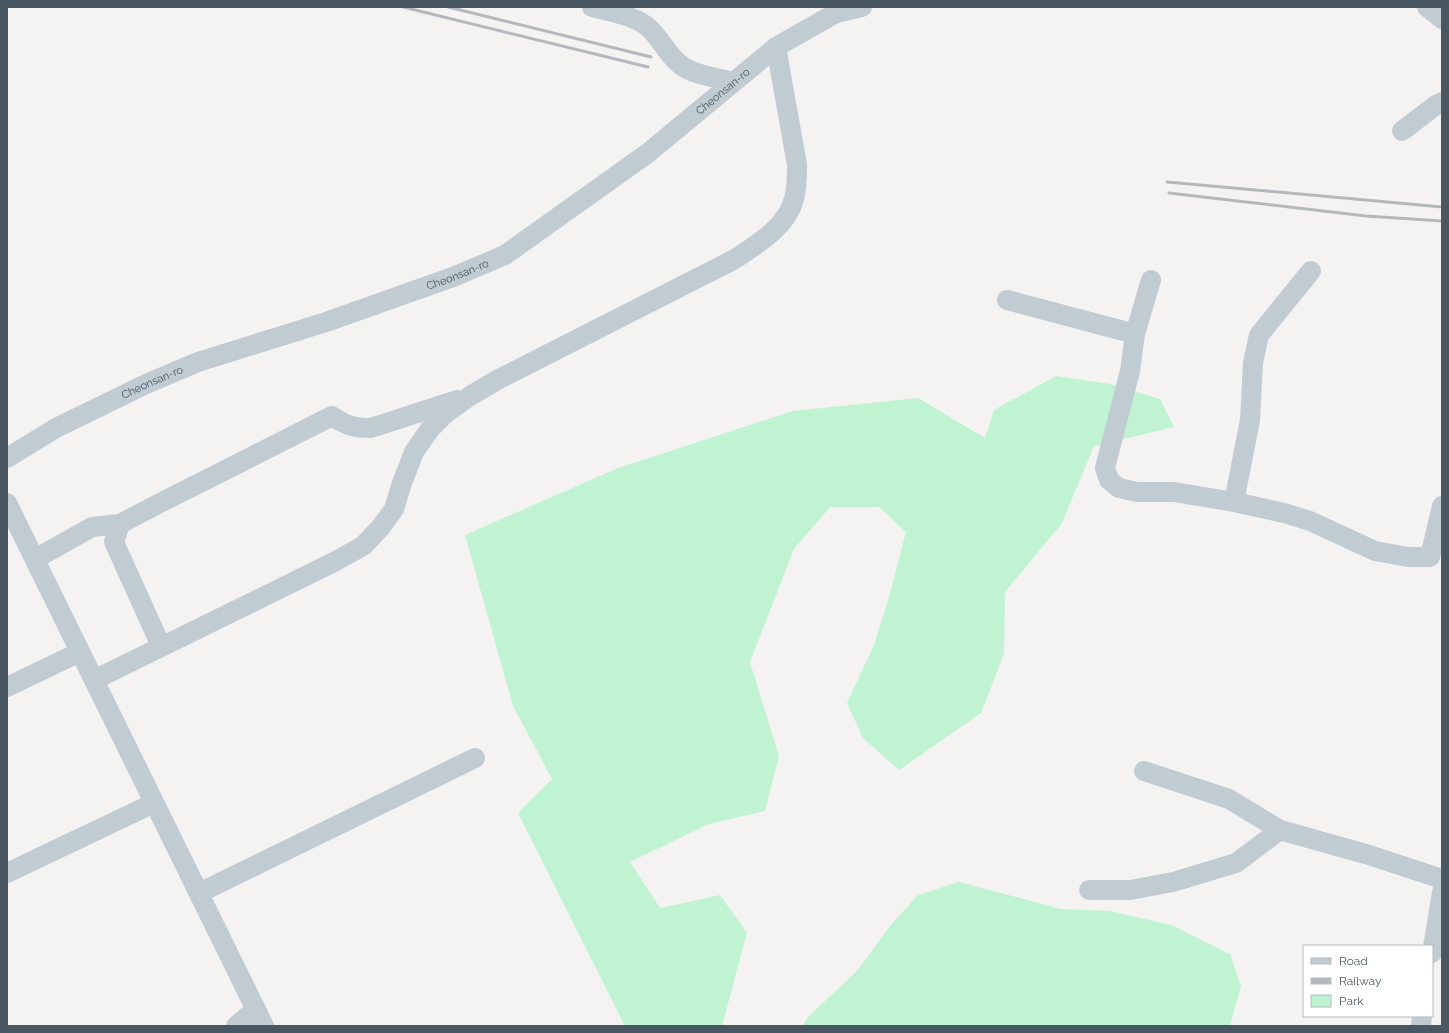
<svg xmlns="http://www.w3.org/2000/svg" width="1449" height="1033" font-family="Raleway,sans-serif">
<rect width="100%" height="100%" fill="#f5f2f2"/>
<path fill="#c0f3d1" d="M1056,376l54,8 50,15 14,28 -80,19 -32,77 -57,69 -1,62 -23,59 -82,57 -36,-32 -16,-35 27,-58 15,-48 17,-65 -27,-25h-49l-36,42 -44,113 29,94 -14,55 -56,13 -79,38 30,46 60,-13 27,38 -25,93h-97l-107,-213 34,-34 -39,-73 -48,-171 153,-67 175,-57 125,-13 67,40 9,-28z
M959,882l102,27 49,2 61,14 59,29 11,32 -11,40h-427l4,-8 50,-47 33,-45 28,-31z"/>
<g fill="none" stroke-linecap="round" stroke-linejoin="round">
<g stroke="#c0cbd2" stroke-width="20">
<path d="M592,7c17,4 44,9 57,21 14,13 22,34 40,42 10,5 32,9 44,12"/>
<path d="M1427,7l15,12"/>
<path d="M1402,131l34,-26 6,-3"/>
<path d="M1151,280l-16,54 -5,37 -25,97 4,12 10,8 18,4h37l60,10 50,11 26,8 65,30 33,6h22l12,-51"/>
<path d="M1007,300l128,34"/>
<path id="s1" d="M7,458l49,-30 90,-44 52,-22 128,-40 127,-45 52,-22 143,-102 128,-106 60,-34 26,-6"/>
<path d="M1234,502l16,-82 3,-57 6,-28 52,-64"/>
<path d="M7,503l257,523"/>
<path d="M120,524l-6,18 47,104"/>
<path d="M35,559l57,-32 28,-3 38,-20 174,-88c15,10 22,12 39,12l86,-28"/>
<path d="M94,680l238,-117 31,-17 18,-19 13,-18 8,-26 12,-31 16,-23 15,-15 25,-18 29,-17 236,-120c22,-15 52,-32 59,-60 3,-11 3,-23 3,-34l-21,-118"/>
<path d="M7,687l73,-35"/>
<path d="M1144,771l85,28 51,31 89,25 73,24"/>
<path d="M7,873l147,-70"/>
<path d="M1089,890h41l43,-8 63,-19 44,-33"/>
<path d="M199,893l276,-135"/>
<path d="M1432,953l10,-61"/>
<path d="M236,1026l20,-17"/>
<path d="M1421,1026l1,-10"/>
</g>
<path stroke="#b4b8bd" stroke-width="3" d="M403,7l245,60
M448,7l203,50
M1167,182l275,25
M1169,193l197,23 76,5"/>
</g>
<g text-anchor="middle" stroke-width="4" stroke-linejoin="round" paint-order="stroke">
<g font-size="11" fill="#485761" stroke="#fff">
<text dy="4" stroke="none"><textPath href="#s1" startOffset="812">Cheonsan-ro</textPath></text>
<text dy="4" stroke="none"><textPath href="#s1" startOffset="488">Cheonsan-ro</textPath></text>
<text dy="4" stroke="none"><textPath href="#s1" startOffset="164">Cheonsan-ro</textPath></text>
</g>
</g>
<rect width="1449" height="1033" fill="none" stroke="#485761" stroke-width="16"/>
<rect x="1303" y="945" width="130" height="72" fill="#ffffff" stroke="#b6bcc0"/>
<rect x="1311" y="958" width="20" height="6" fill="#c0cbd2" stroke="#b6bcc0"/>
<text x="1339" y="965" font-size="12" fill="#485761">Road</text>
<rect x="1311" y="978" width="20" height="6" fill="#b4b8bd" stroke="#b6bcc0"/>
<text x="1339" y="985" font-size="12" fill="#485761">Railway</text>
<rect x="1311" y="995" width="20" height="12" fill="#c0f3d1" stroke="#b6bcc0"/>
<text x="1339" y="1005" font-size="12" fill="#485761">Park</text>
</svg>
